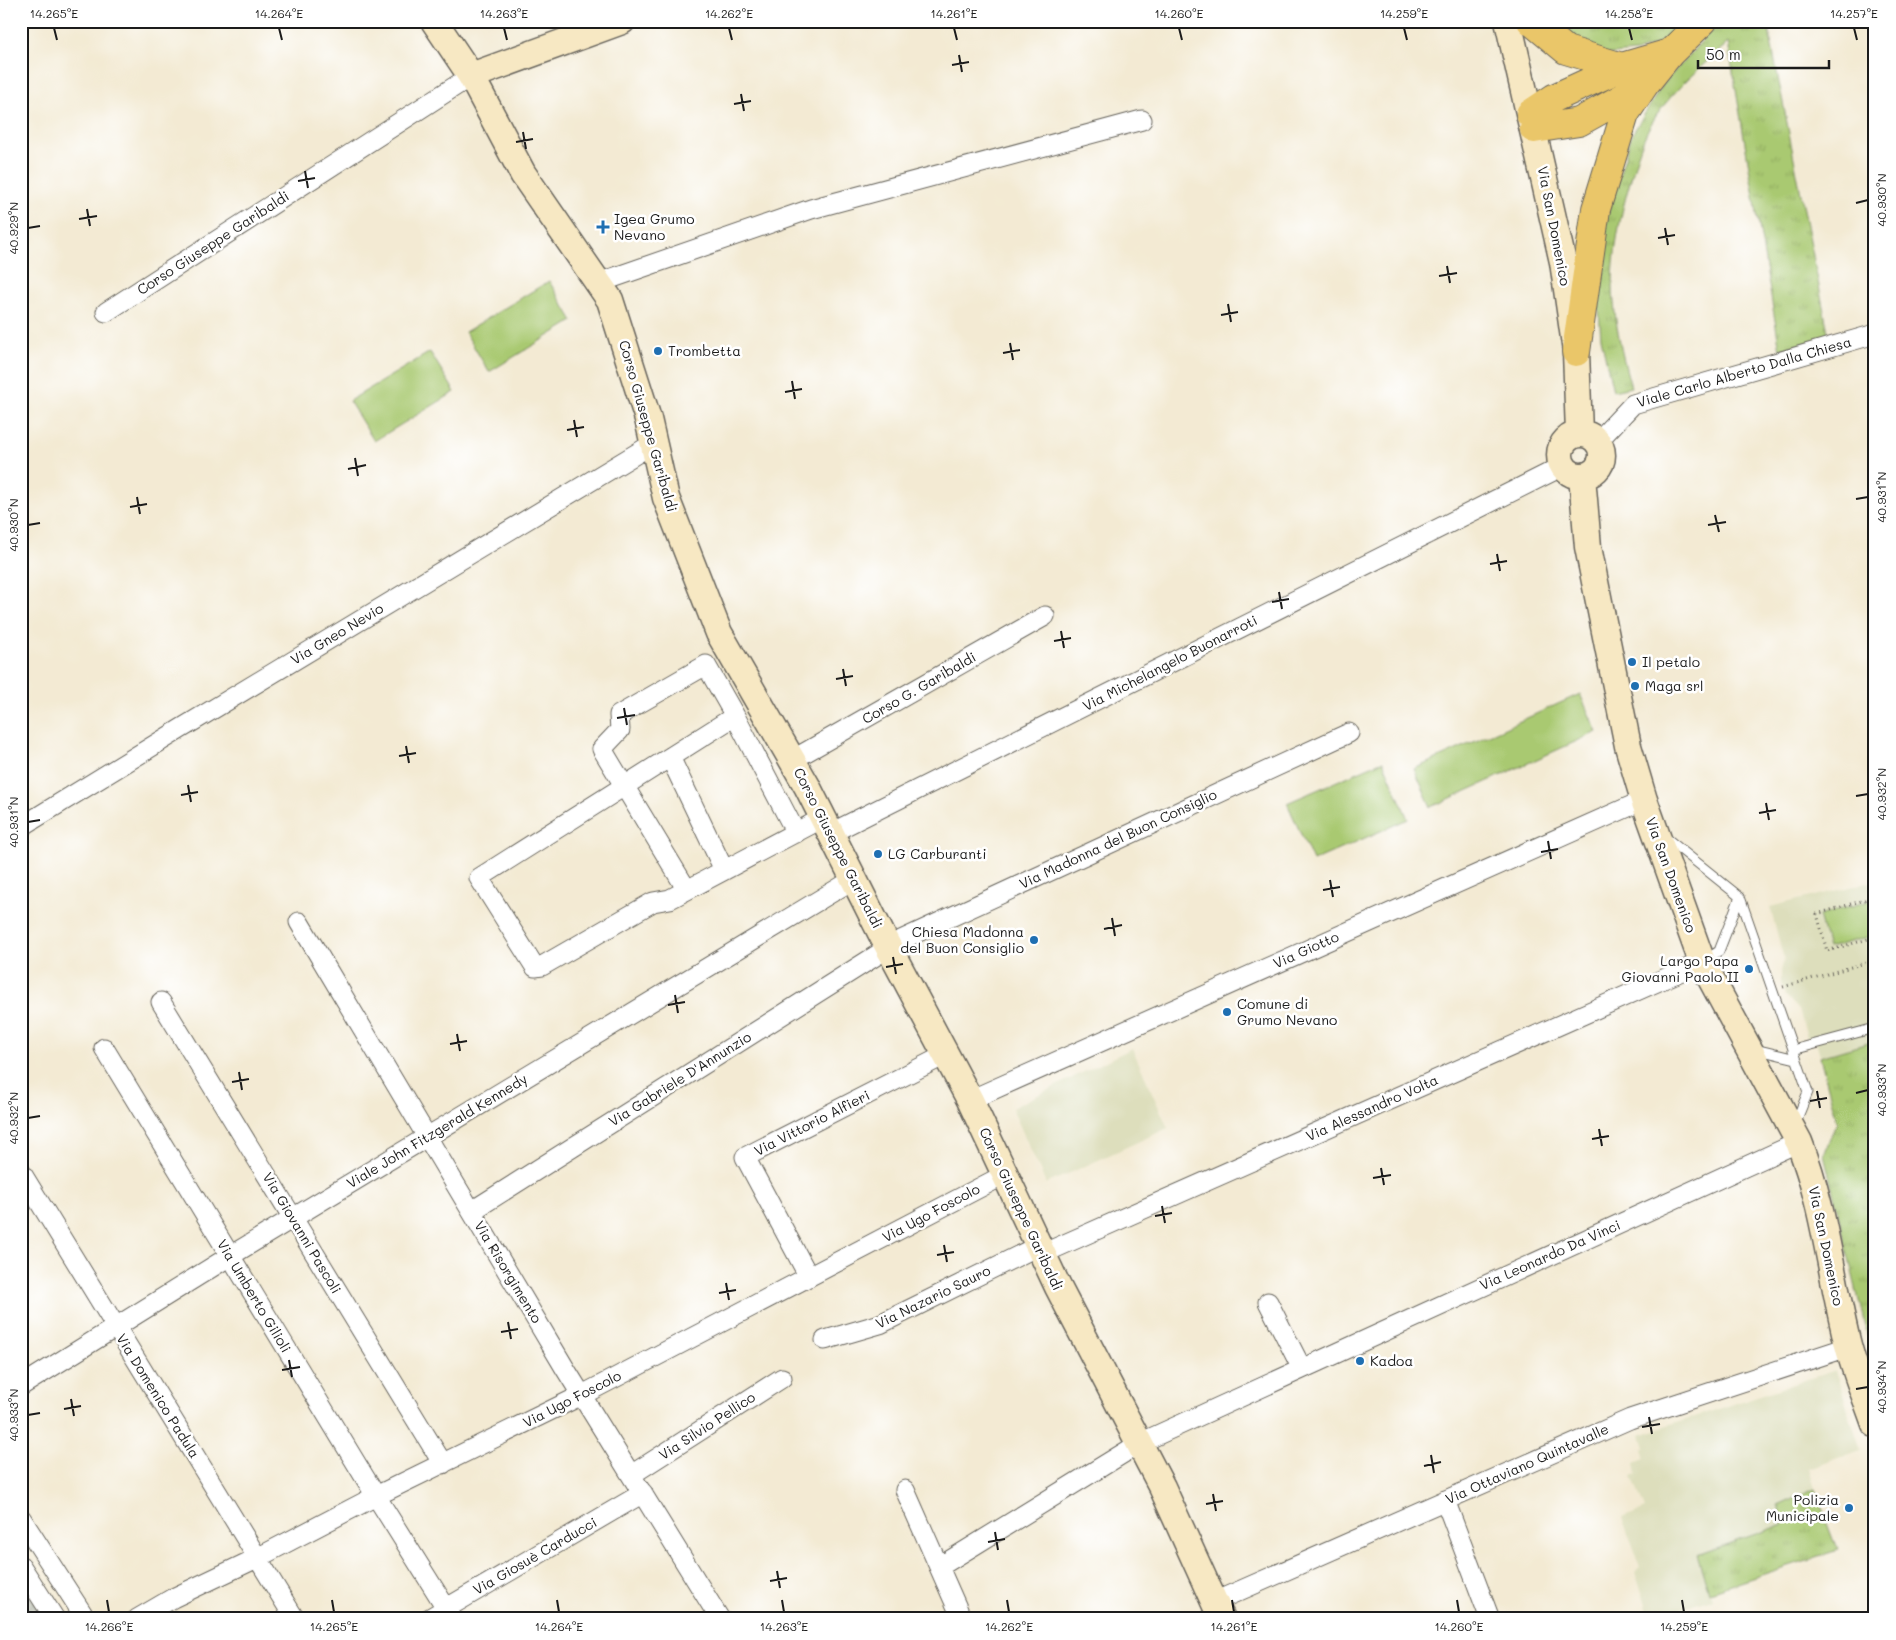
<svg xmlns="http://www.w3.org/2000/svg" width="1896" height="1640" font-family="Mali,sans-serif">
<defs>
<pattern id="industrial-furrows" width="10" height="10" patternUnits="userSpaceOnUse" patternTransform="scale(1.25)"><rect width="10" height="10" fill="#c2c6b9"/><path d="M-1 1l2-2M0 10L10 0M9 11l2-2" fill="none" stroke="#a6aa9e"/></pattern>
<pattern id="grass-tufts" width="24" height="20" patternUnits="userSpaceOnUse" patternTransform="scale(1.25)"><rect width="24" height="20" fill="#a9c971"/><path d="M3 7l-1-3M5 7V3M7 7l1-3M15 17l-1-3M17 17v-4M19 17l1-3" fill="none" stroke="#91ac61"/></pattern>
</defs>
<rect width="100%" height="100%" fill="#fff"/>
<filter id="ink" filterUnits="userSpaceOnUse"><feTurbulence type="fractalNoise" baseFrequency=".02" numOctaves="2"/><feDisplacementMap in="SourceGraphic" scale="10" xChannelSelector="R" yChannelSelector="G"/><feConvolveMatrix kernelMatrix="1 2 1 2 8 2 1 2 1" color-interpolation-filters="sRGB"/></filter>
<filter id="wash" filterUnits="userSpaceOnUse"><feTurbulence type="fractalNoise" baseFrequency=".0096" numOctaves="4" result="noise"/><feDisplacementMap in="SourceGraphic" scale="20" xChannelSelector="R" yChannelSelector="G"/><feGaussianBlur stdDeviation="1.12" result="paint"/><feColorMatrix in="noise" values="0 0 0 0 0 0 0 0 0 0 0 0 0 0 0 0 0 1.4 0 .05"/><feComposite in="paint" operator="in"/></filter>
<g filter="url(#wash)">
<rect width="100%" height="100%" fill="#f3ead3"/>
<path fill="#dddebc" d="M1875,881v160l-55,15 -4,-14 -7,2 -10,-34 -14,-15 -4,-12v-12l3,-12 -14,-52z
M1132,1048l36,80 -122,56 -34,-76z
M1835,1370l26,80 -52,19 6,20 -38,17 7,18 -86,31 14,44 -61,20 -16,-47 5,-4 -18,-50 23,-9 -13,-32 5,-2 -2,-12 10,-4 -3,-10 3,-2 -4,-12z"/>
<path fill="url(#industrial-furrows)" d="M21,1580l25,39h-25z"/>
<path fill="url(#grass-tufts)" stroke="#627246" d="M1543,21h144l-28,22 -23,9 -35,3z
M1720,21h47l62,316 -49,13 -52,-307c-26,23 -52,44 -72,73 -13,19 -20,44 -26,66 -10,34 -17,69 -17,105 1,33 9,69 18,100l-18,4 -12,-53 -4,-53 3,-47 32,-104 32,-51z
M1875,1041v327l-51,-214 13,-33 -17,-64z
M1815,1489l23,61 -129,42 -12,-37 87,-31 -7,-18z"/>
<path fill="#a9c971" stroke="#627246" d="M549,281l24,40 -84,51 -24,-40z
M430,352l25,40 -81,49 -25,-40z
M1580,694l17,38 -166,75 -17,-38z
M1383,761l25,58 -95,42 -26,-58z
M1875,899v36l-47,13 -9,-32z"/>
</g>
<g filter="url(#ink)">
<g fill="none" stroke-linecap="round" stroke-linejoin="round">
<defs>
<path id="lane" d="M1665,837l75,60 68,195 -13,32
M1705,960l14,-9 21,-54
M1755,1049l41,10
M1793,1050l82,-22"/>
<path id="street" d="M598,283l213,-74 331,-89
M106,312l365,-236
M1598,441l35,-37 242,-70
M735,716l-256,162 56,89 7,-1 111,-64 17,-3 153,-81
M670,757l54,113
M792,760l253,-144
M21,827l161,-99 472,-285
M831,833l732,-367
M687,890l-85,-141 18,-19 -1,-15 87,-50 29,51 61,117
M299,922l267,448 154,249
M161,1002l282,462
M104,1048l272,448 77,123
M970,1100l674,-300
M21,1172l274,447
M472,1211l405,-256 11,-9 461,-213
M1042,1254l660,-292
M809,1277l-64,-120 200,-102
M1268,1302l34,67
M825,1340l55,-16 158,-78
M21,1386l209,-130 624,-377
M631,1475l151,-97
M905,1490l57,129
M1445,1500l45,119
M21,1518l65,101
M21,1566l34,53
M939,1567l201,-124 659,-301
M1214,1602l416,-183 218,-72
M137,1619l36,-21 86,-41 117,-61 206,-101 422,-220
M428,1619l215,-126"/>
<path id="secondary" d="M434,21l37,55 52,98 87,126 38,119 18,79 53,135 88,153 76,151 87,163 88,187 104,200 60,132
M1508,21l55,241 13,90 3,81
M471,76l151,-55
M1560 455a21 21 0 1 1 42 0a21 21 0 1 1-42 0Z
M1582,476l6,71 40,199 16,54 58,162 97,180c26,65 32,136 49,203 7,27 18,53 27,79"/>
<path id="highway" d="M1531,21l35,29 56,17
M1530,114l24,-16 68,-31 48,-14
M1534,129l45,-7 61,-34
M1576,352l20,-143 29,-95 20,-30 25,-31 33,-32"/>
</defs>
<use href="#lane" stroke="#67645c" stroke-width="11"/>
<use href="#street" stroke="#67645c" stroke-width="21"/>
<use href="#secondary" stroke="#67645c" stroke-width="29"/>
<use href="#highway" stroke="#67645c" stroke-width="30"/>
<path stroke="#67645c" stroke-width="3" stroke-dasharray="1 4" stroke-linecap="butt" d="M1875,897l-58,17 10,37 48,-14
M1783,987l92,-27"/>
<use href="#lane" stroke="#fff" stroke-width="9"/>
<use href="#street" stroke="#fff" stroke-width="19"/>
<use href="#secondary" stroke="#f7e8c3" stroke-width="26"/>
<use href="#highway" stroke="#eac669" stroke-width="28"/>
</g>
</g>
<path fill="none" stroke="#1c1c1c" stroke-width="2" d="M54,28l3,12M279,28l3,12M504,28l3,12M729,28l3,12M954,28l3,12M1179,28l3,12M1404,28l3,12M1629,28l3,12M1854,28l3,12M959,55l3,17M952,65l17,-3M741,94l3,17M734,104l17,-3M523,132l3,17M516,142l17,-3M305,171l3,17M298,181l17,-3M1856,203l12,-3M87,209l3,17M79,219l18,-3M28,228l12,-2M1665,228l3,17M1658,238l17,-3M1447,266l3,17M1439,276l18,-3M1228,304l3,18M1221,315l17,-3M1010,343l3,17M1003,353l17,-3M792,381l3,18M785,392l17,-3M574,420l3,17M567,430l17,-3M355,458l3,18M348,469l18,-4M137,497l3,17M1856,499l12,-2M130,507l17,-3M1715,515l4,17M28,525l12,-2M1708,525l18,-3M1497,554l3,17M1490,564l17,-3M1279,592l3,17M1272,602l17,-3M1061,631l3,17M1054,641l17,-3M843,669l3,17M836,679l17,-3M624,708l3,17M617,718l18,-3M406,746l3,17M399,756l17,-3M188,785l3,17M181,795l17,-3M1856,796l12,-2M1766,803l3,17M1759,813l17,-3M28,822l12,-2M1548,841l3,18M1541,852l17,-3M1330,880l3,17M1323,890l17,-3M1112,918l3,18M1104,929l18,-4M893,957l3,17M886,967l17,-3M675,995l3,18M668,1005l17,-3M457,1034l3,17M450,1044l17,-3M239,1072l3,18M232,1082l17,-3M1817,1091l3,17M1856,1093l12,-3M1810,1101l17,-3M28,1118l12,-2M1599,1129l3,17M1592,1139l17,-3M1381,1168l3,17M1373,1178l18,-3M1162,1206l3,17M1155,1216l17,-3M944,1245l3,17M937,1255l17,-3M726,1283l3,17M719,1293l17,-3M508,1322l3,17M501,1332l17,-3M289,1360l3,17M282,1370l18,-3M1856,1389l12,-2M71,1399l3,17M64,1409l17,-3M28,1415l12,-2M1649,1417l3,17M1642,1427l18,-3M1431,1455l3,18M1424,1466l17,-4M1213,1494l3,17M1206,1504l17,-3M995,1532l3,18M988,1542l17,-3M777,1571l3,17M770,1581l17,-3M107,1600l2,12M332,1600l2,12M557,1600l2,12M782,1600l2,12M1007,1600l2,12M1232,1600l2,12M1457,1600l2,12M1682,1600l2,12"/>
<g fill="#1f6fb2" stroke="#fff" stroke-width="2">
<path d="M600.5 219.5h5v5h5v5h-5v5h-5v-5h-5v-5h5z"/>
<circle cx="658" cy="351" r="5"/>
<circle cx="1632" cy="662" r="5"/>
<circle cx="1635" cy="686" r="5"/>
<circle cx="878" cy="854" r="5"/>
<circle cx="1034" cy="940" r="5"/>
<circle cx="1749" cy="969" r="5"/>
<circle cx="1227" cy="1012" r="5"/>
<circle cx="1360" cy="1361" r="5"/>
<circle cx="1849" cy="1508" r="5"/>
</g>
<g text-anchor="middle" stroke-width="5" stroke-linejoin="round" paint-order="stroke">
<g font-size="14" fill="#1c1c1c" stroke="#fff" text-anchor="start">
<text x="614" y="224">Igea Grumo<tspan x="614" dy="16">Nevano</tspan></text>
<text x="668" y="356">Trombetta</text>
<text x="1642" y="667">Il petalo</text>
<text x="1645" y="691">Maga srl</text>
<text x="888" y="859">LG Carburanti</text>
<text x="1024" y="937" text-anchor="end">Chiesa Madonna<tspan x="1024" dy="16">del Buon Consiglio</tspan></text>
<text x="1739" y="966" text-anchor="end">Largo Papa<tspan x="1739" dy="16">Giovanni Paolo II</tspan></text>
<text x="1237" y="1009">Comune di<tspan x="1237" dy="16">Grumo Nevano</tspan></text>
<text x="1370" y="1366">Kadoa</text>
<text x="1839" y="1505" text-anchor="end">Polizia<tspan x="1839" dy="16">Municipale</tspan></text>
</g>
<g font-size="14" fill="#1c1c1c" stroke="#fff">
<text transform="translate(1554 226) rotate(79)" y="5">Via San Domenico</text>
<text transform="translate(213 243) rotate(-33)" y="5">Corso Giuseppe Garibaldi</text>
<text transform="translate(1744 372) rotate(-16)" y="5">Viale Carlo Alberto Dalla Chiesa</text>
<text transform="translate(648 426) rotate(74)" y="5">Corso Giuseppe Garibaldi</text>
<text transform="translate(337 634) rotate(-31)" y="5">Via Gneo Nevio</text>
<text transform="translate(1170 663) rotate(-27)" y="5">Via Michelangelo Buonarroti</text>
<text transform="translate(919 688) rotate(-30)" y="5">Corso G. Garibaldi</text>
<text transform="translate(1118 839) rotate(-25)" y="5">Via Madonna del Buon Consiglio</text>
<text transform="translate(838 848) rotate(63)" y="5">Corso Giuseppe Garibaldi</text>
<text transform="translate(1671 875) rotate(70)" y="5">Via San Domenico</text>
<text transform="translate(1306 950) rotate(-24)" y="5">Via Giotto</text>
<text transform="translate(680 1079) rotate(-32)" y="5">Via Gabriele D'Annunzio</text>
<text transform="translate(1372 1108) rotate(-24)" y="5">Via Alessandro Volta</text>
<text transform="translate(812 1123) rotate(-27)" y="5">Via Vittorio Alfieri</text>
<text transform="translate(437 1131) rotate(-31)" y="5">Viale John Fitzgerald Kennedy</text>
<text transform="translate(1021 1209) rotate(65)" y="5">Corso Giuseppe Garibaldi</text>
<text transform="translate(931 1213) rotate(-28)" y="5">Via Ugo Foscolo</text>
<text transform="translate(302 1233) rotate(59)" y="5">Via Giovanni Pascoli</text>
<text transform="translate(1826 1246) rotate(78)" y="5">Via San Domenico</text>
<text transform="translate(1550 1255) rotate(-24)" y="5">Via Leonardo Da Vinci</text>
<text transform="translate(508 1272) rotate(59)" y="5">Via Risorgimento</text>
<text transform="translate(254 1296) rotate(59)" y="5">Via Umberto Gilioli</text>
<text transform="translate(933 1297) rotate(-26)" y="5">Via Nazario Sauro</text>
<text transform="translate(158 1396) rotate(58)" y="5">Via Domenico Padula</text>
<text transform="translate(572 1399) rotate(-27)" y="5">Via Ugo Foscolo</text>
<text transform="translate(707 1426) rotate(-33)" y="5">Via Silvio Pellico</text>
<text transform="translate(1527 1464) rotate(-24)" y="5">Via Ottaviano Quintavalle</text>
<text transform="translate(535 1556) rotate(-30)" y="5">Via Giosuè Carducci</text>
</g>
</g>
<rect width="1896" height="1640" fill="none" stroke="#fff" stroke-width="55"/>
<path d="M1698 60v8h131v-8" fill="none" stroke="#1c1c1c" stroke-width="2.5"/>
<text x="1706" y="60" font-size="15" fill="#1c1c1c" stroke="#ffffff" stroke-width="4" paint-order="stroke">50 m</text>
<rect x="28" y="28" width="1840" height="1584" fill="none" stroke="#1c1c1c" stroke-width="2"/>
<g font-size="12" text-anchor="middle" fill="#1c1c1c">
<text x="54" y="18">14.265°E</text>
<text x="279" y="18">14.264°E</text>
<text x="504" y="18">14.263°E</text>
<text x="729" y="18">14.262°E</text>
<text x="954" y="18">14.261°E</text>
<text x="1179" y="18">14.260°E</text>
<text x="1404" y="18">14.259°E</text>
<text x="1629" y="18">14.258°E</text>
<text x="1854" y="18">14.257°E</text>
<text transform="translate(1882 200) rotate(-90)" y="4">40.930°N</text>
<text transform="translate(14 228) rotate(-90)" y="4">40.929°N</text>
<text transform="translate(1882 497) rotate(-90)" y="4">40.931°N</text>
<text transform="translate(14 525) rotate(-90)" y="4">40.930°N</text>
<text transform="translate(1882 794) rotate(-90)" y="4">40.932°N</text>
<text transform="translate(14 822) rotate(-90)" y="4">40.931°N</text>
<text transform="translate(1882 1090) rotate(-90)" y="4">40.933°N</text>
<text transform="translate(14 1118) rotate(-90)" y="4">40.932°N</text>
<text transform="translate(1882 1387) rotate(-90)" y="4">40.934°N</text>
<text transform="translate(14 1415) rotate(-90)" y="4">40.933°N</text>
<text x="109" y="1631">14.266°E</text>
<text x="334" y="1631">14.265°E</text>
<text x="559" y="1631">14.264°E</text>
<text x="784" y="1631">14.263°E</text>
<text x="1009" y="1631">14.262°E</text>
<text x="1234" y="1631">14.261°E</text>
<text x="1459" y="1631">14.260°E</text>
<text x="1684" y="1631">14.259°E</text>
</g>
</svg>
